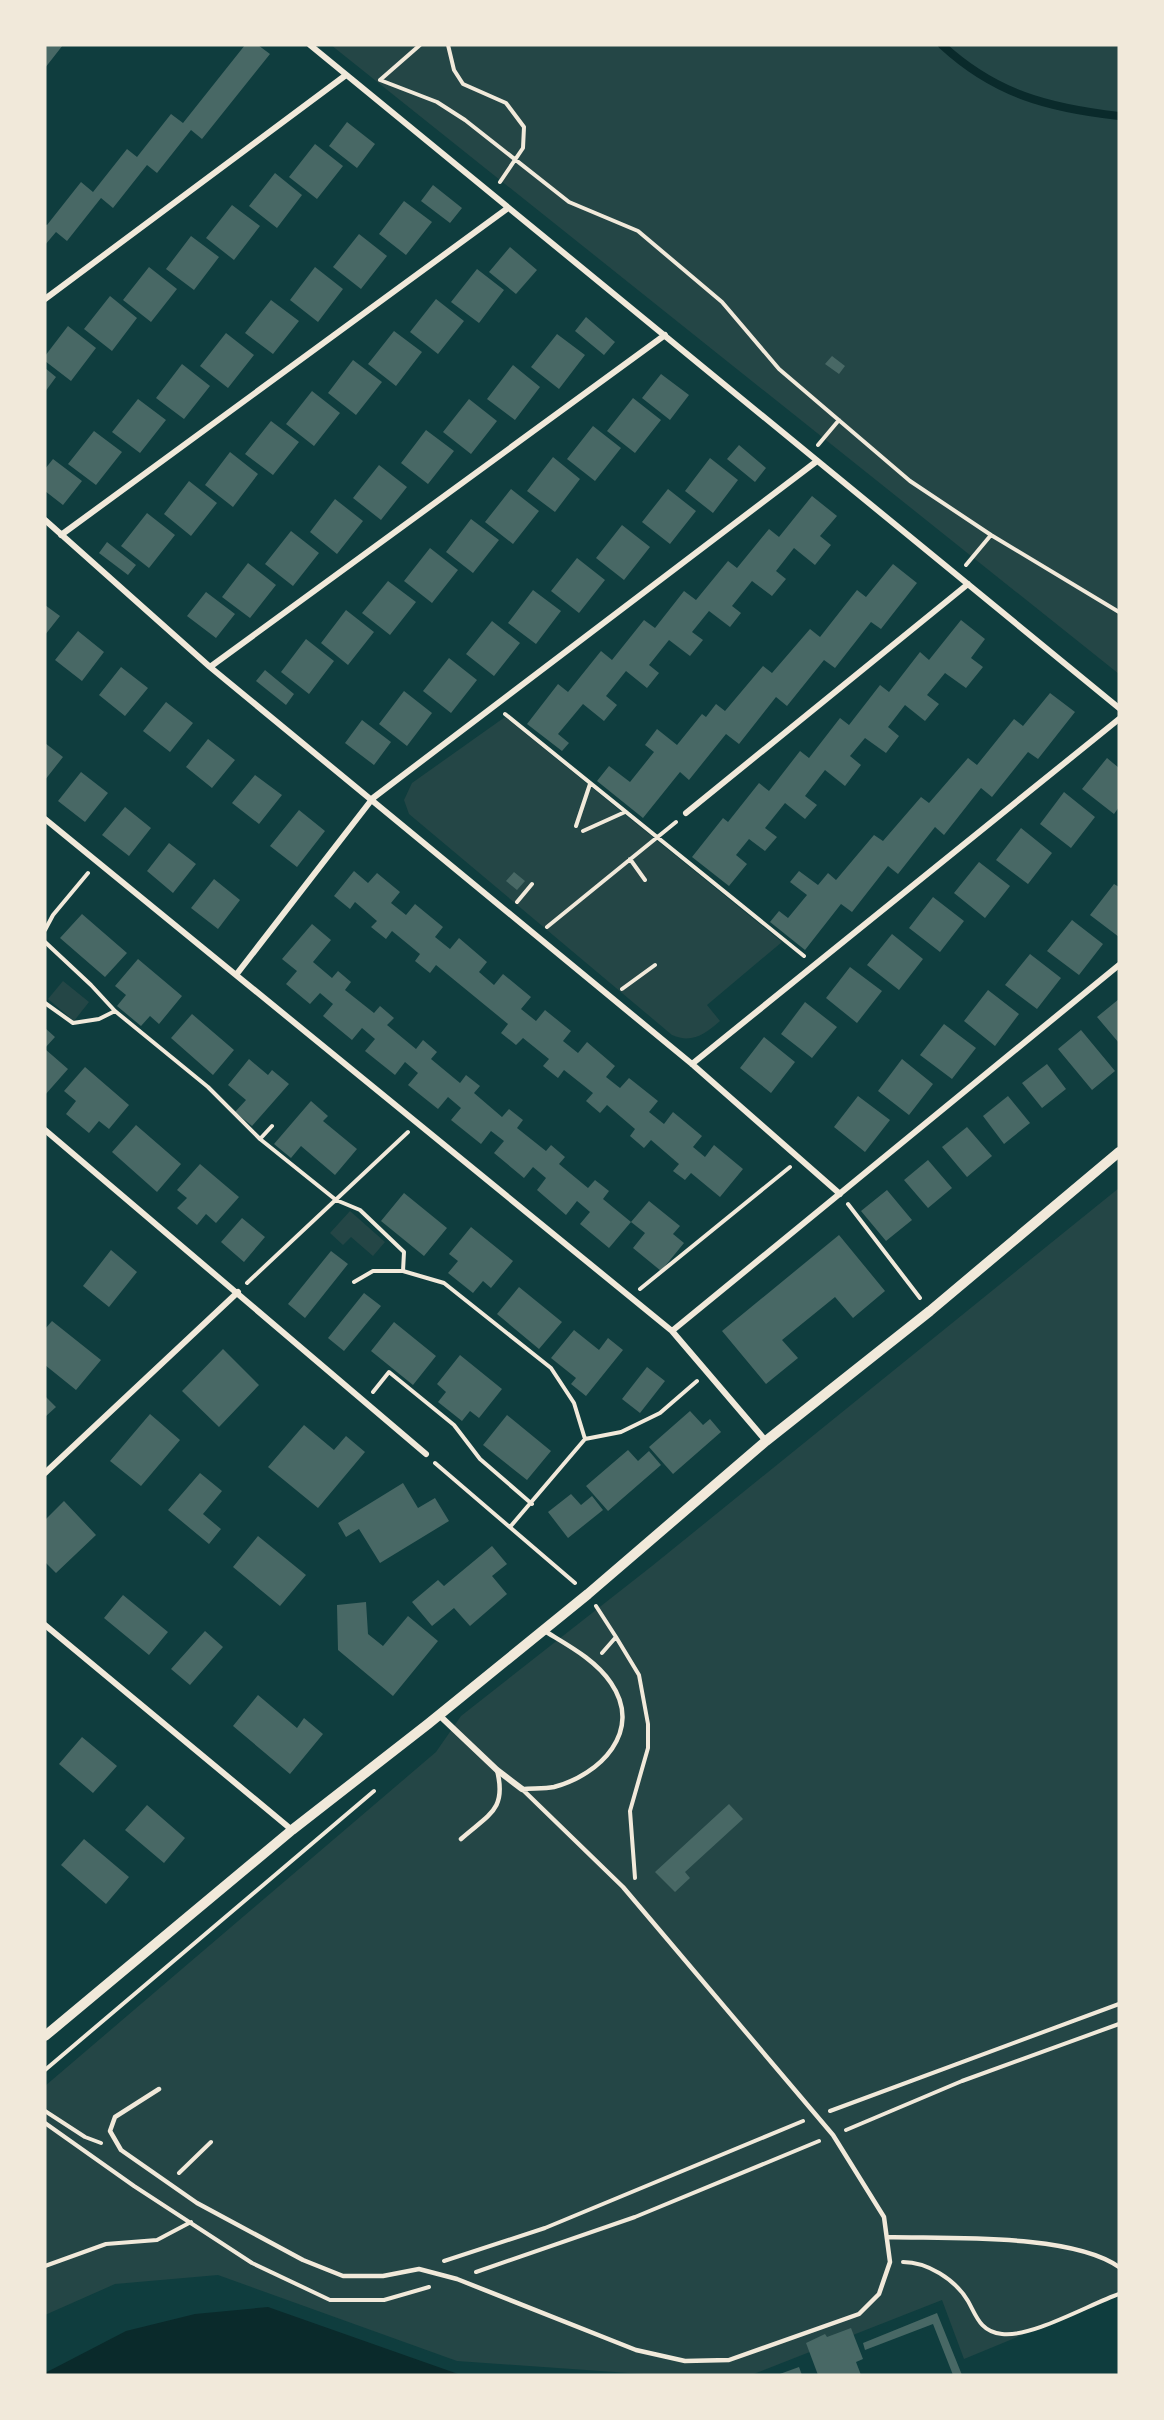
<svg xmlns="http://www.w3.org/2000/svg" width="1164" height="2420" font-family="'Titillium Web',sans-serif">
<rect width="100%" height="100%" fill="#0f3d3e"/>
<path fill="#244646" d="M331,45h788v629z
M505,717l277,225 -75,63 13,16c-15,13 -28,23 -48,14l-263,-221 -5,-14 8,-17z
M63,981l26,21 -15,19 -26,-22z
M1119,1188v1107l-155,64 -22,-59 -191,75h-94l-200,-14 -239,-86 -103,9 -70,31v-229l391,-334 25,-36 191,-150z
M350,1211l35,31 -12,14 -22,-19 -8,8 -13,-12z"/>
<path fill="#0a2a2b" d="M268,2307l193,68h11h-427v-2l81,-42 69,-17z"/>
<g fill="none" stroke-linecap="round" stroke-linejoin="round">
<path stroke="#0a2a2b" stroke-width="8" d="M942,45c53,49 106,63 177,71"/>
</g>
<path fill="#486865" d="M45,45h18l-18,23z
M245,45h13l12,9 -68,85 -11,-9 -34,43 -10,-8 -34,43 -12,-10 -34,43 -11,-9 -11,13v-21l2,1 34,-43 12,10 34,-43 10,8 34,-43 12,9z
M347,122l28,22 -18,24 -28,-22z
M315,144l28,22 -26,33 -28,-22z
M275,173l27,22 -25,33 -28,-22z
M433,185l29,23 -12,15 -29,-22z
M404,201l28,21 -26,33 -27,-21z
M232,205l28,21 -26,34 -28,-22z
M359,234l28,22 -26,33 -28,-22z
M191,236l28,21 -25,33 -28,-21z
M510,247l27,23 -21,24 -27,-22z
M149,267l28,22 -26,33 -28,-22z
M315,267l28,22 -25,33 -28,-22z
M477,269l27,21 -25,33 -28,-21z
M110,296l27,22 -25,33 -28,-22z
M436,299l28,22 -26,33 -28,-22z
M271,300l28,21 -26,33 -28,-21z
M586,317l29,25 -11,13 -29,-24z
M68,326l28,22 -25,33 -26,-20v-5z
M394,331l28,21 -26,34 -28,-22z
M226,333l28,22 -26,33 -28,-22z
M557,334l28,21 -26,34 -28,-22z
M832,356l13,10 -6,8 -14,-10z
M353,360l29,22 -26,33 -28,-22z
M182,364l28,22 -26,33 -28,-21z
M513,365l27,22 -25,33 -28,-21z
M45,368l11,9 -11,15z
M661,374l28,21 -19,25 -28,-22z
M312,391l28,22 -26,33 -28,-22z
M633,398l28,22 -26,33 -28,-22z
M138,399l28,21 -26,33 -28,-21z
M469,399l28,22 -26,33 -28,-22z
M271,421l28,21 -26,33 -28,-21z
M593,426l28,22 -26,33 -28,-22z
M426,430l28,21 -26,33 -27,-21z
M94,431l28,21 -26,33 -28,-21z
M739,445l27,23 -11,14 -28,-23z
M230,452l28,22 -25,33 -28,-22z
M553,457l27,22 -25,33 -28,-21z
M710,458l28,22 -25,33 -28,-22z
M53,459l29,22 -19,24 -18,-14v-22z
M379,465l28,22 -26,33 -28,-22z
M189,481l28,22 -26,33 -27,-22z
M511,489l28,22 -26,33 -28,-22z
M668,489l28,22 -26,33 -28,-22z
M812,496l25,20 -17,20 11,9 -16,20 -21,-17 -18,23 10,8 -14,17 -20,-15 -20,25 9,7 -11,14 -21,-16 -17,21 11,8 -13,16 -21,-16 -20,25 10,8 -12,15 -21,-17 -20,25 11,9 -13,16 -21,-17 -25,30 11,9 -7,8 -35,-27 31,-40 10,8 33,-41 11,9 32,-40 11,8 29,-37 12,9 32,-39 9,7 32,-39 10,8z
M335,499l28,22 -26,33 -27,-22z
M147,513l28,22 -26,33 -28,-22z
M471,519l28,21 -26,33 -27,-21z
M622,525l28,22 -26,33 -28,-22z
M291,531l28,22 -26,33 -28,-22z
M107,542l29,23 -8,10 -29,-22z
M430,548l28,22 -26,33 -28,-22z
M577,558l28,22 -26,33 -28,-22z
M248,563l28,22 -26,33 -28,-21z
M893,564l24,19 -36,46 -10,-7 -36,46 -11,-8 -37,46 -11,-9 -37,47 -13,-10 -37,46 -9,-8 -37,46 -46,-37 12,-15 21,16 24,-30 -9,-7 12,-16 20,16 25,-31 4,3 10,-13 9,7 38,-45 9,7 38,-44 10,8 37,-47 9,7z
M388,581l28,21 -26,33 -28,-22z
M533,590l28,21 -25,33 -28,-21z
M206,592l29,22 -19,24 -29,-22z
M45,605l15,11 -15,19z
M346,610l28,22 -26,33 -27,-22z
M961,620l24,19 -14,19 12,9 -17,21 -21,-15 -18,22 12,9 -14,17 -20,-16 -17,22 11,9 -13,17 -21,-15 -15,18 11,9 -16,21 -20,-16 -20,26 12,9 -12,14 -20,-16 -20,25 12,9 -12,14 -16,-12 -13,16 11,9 -18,22 -37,-29 31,-39 5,4 31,-39 10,8 31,-40 9,7 31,-40 9,7 31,-40 9,7 31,-40 9,8z
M492,621l28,22 -26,33 -28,-22z
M78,631l26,21 -22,29 -27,-21z
M306,639l28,22 -25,33 -28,-22z
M449,658l28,22 -26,33 -28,-22z
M121,667l27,21 -23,28 -26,-21z
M265,670l29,24 -8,11 -30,-24z
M404,691l28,22 -25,33 -28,-22z
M1050,693l25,19 -37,47 -10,-7 -36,45 -11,-9 -37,47 -9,-8 -37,47 -10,-8 -36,46 -11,-8 -36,46 -35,-28 9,-11 9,7 19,-23 -17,-13 9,-11 19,14 10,-12 8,7 38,-45 9,6 38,-44 8,6 39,-45 9,7 37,-46 9,7z
M166,702l27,21 -23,29 -27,-21z
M362,720l29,22 -17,23 -29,-22z
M208,739l27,21 -23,28 -26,-21z
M45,743l18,14 -18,23z
M1107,758l12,10v39l-5,7 -32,-25z
M81,772l27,21 -23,29 -27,-21z
M255,775l27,20 -23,29 -27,-21z
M1064,792l31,25 -24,31 -31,-24z
M125,807l26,21 -22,28 -27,-21z
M299,810l26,21 -28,36 -27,-21z
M1021,828l31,25 -24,31 -32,-24z
M169,843l27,21 -23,29 -26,-22z
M979,862l31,24 -25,32 -31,-25z
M354,871l14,12 9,-10 23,19 -9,11 15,12 9,-11 28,23 -8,10 15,12 9,-11 28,24 -8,10 15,13 9,-11 28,23 -10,12 15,12 9,-11 26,21 -8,10 15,12 9,-11 28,24 -9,11 14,11 9,-10 29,23 -9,11 15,12 9,-12 29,24 -9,11 12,10 9,-12 29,24 -23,28 -29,-24 -6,7 -12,-9 6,-7 -28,-24 -7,8 -14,-12 5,-7 -28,-24 -7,8 -14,-12 7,-8 -29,-23 -6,8 -15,-12 6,-7 -26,-21 -7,7 -15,-12 7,-9 -72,-59 -6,8 -15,-12 5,-7 -28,-23 -6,8 -15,-12 6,-6 -22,-19 -5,7 -16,-13z
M514,872l11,9 -8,9 -11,-9z
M214,879l26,21 -22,29 -27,-21z
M1114,884l5,3v50l-29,-22z
M933,897l31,24 -24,31 -31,-24z
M82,914l45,39 -22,24 -45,-39z
M1072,920l31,24 -24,31 -32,-24z
M312,924l19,16 -18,22 19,16 6,-7 13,11 -6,8 29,23 6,-7 14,12 -7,7 29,24 7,-9 14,12 -6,7 29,24 6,-8 14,11 -6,7 28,24 7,-8 14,11 -6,8 29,23 5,-6 14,12 -6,7 29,24 7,-8 14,11 -6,8 28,23 -22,26 -29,-24 10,-12 -13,-11 -11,14 -29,-25 9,-12 -13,-11 -9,11 -30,-25 10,-12 -13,-10 -10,13 -30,-24 10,-12 -13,-11 -10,12 -30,-24 10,-12 -13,-11 -10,13 -30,-24 10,-12 -13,-11 -10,12 -29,-24 10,-12 -13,-11 -10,11 -24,-20 11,-13 -15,-12z
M892,934l31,25 -24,31 -32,-25z
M1030,954l31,24 -24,31 -32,-24z
M138,959l44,37 -23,28 -9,-8 -9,10 -24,-20 9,-11 -11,-9z
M850,967l32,24 -25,32 -31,-25z
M988,990l31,24 -24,32 -31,-25z
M1119,999v44l-22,-26z
M805,1002l32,25 -25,31 -31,-24z
M192,1014l42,36 -21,25 -42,-37z
M944,1024l32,24 -24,31 -32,-24z
M45,1028l10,9 -10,11z
M1081,1030l34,41 -23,19 -34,-41z
M764,1037l31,25 -24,31 -31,-25z
M45,1049l23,20 -23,26z
M249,1059l19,16 4,-5 17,14 -37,42 -17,-14 11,-12 -18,-15z
M902,1059l31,25 -24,31 -31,-24z
M1047,1064l19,25 -24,19 -20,-25z
M85,1067l44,38 -20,24 -10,-8 -10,12 -23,-19 10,-13 -12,-10z
M858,1096l32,24 -25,32 -31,-25z
M1008,1096l22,27 -26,21 -21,-28z
M311,1101l17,15 -5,5 34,28 -22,26 -34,-29 -10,12 -17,-14z
M136,1125l45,39 -24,28 -45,-40z
M967,1127l25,29 -25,21 -25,-30z
M928,1160l24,28 -24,20 -24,-28z
M200,1164l39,33 -23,26 -10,-9 -9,11 -20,-17 10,-10 -10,-8z
M887,1190l25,30 -26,21 -25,-30z
M404,1193l43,35 -23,28 -43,-35z
M649,1201l31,25 -7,8 11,9 -23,28 -28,-23 12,-15 -14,-11z
M242,1218l23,19 -21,25 -23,-20z
M471,1227l42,34 -22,27 -8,-7 -10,12 -25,-20 10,-12 -9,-7z
M839,1235l46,56 -32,27 -18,-21 -53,43 16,18 -32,26 -44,-53z
M111,1250l26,22 -28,35 -26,-21z
M331,1251l17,13 -43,54 -17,-14z
M519,1287l43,35 -23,27 -42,-35z
M364,1293l17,13 -37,45 -16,-13z
M52,1321l49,39 -25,30 -31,-25v-36z
M394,1322l42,34 -23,29 -42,-34z
M574,1330l25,20 9,-12 15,12 -37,46 -15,-12 5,-6 -25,-20z
M223,1349l36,36 -40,42 -37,-36z
M460,1355l42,34 -23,29 -9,-7 -8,10 -24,-19 8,-10 -9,-8z
M647,1367l18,14 -25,32 -18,-14z
M45,1396l11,11 -11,10z
M690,1411l13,14 7,-6 11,13 -48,42 -24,-27z
M150,1414l30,26 -39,46 -31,-25z
M507,1415l44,36 -24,29 -44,-35z
M304,1425l30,25 12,-14 19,16 -47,56 -50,-41z
M628,1450l10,11 11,-10 12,14 -53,46 -22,-25z
M200,1473l22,18 -19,23 18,15 -12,15 -41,-34z
M403,1483l15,25 17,-10 14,23 -69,42 -21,-34 -13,8 -8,-14z
M571,1494l10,11 11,-9 11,14 -35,28 -20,-26z
M64,1501l32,34 -40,38 -11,-11v-42z
M258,1536l48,39 -26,31 -47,-39z
M492,1546l15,18 -15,12 15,18 -37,32 -16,-18 -22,18 -20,-24 26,-22 6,6z
M123,1595l45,37 -19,23 -45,-37z
M366,1602l2,32 15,12 25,-30 30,25 -45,55 -55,-46 -1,-45z
M205,1631l18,16 -33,38 -19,-16z
M258,1695l39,33 7,-10 19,16 -33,40 -57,-48z
M82,1737l35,29 -24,27 -34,-29z
M729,1804l14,15 -58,53 5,6 -15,14 -20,-20z
M147,1805l38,33 -21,25 -39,-33z
M84,1839l45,38 -23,27 -45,-39z
M937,2313l25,62h-9l-20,-51 -68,26 -2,-7z
M851,2328l12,31 -7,3 5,13h-43l-12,-32 19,-9 2,3z
M799,2367l3,8h-25z"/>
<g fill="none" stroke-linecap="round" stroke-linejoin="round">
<path stroke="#f1e9da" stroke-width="4" d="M448,45l6,25 9,14 43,19 18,24 -1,21 -23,34
M380,80l57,22 28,18 104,82 69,29 84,71 57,67 131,112 81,54 128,77
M380,80l40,-35
M818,445l21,-25
M966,565l25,-30
M505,714l299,242
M576,826l14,-42
M583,831l42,-19
M630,859l15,21
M517,902l15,-18
M547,927l129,-105
M45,930l8,-15 35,-42
M45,942l46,43 24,26 93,76 52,52 76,61 24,10 44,42 -1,19
M622,989l33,-24
M45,1003l28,20 26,-4 16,-8
M260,1139l12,-13
M848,1204l72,94
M354,1282l19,-11h30l41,12 107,85 23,35 11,36
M247,1283l161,-151
M640,1289l150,-122
M373,1392l16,-20 65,53 26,34 52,45
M435,1463l140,120
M510,1527l75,-88 36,-7 39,-19 37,-32
M596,1606l20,31 -14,16
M616,1637l23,38 9,49v24l-18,63 5,67
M45,2070l329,-279
M45,2111l40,26 16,6
M830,2111l289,-107
M45,2123l89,63 118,77 78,37h54l45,-13
M846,2130l116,-49 157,-57
M179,2173l32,-31
M444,2261l101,-33 258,-107
M903,2262c24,0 52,17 65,39 8,14 12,31 34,33 29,4 88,-30 117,-40
M45,2266l61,-22 51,-4 34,-18
M476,2272l159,-55 184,-76"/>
<path stroke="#f1e9da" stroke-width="4.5" d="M522,1789c11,-1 22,0 32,-2 46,-12 90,-56 57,-104 -16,-24 -44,-38 -68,-53
M461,1839c28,-25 46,-29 36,-69
M159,2089l-44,28 -5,14 11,19 76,53 106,57 40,16h40l36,-7 38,10 179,71 49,11 44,-1 130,-46 20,-20 11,-32 -6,-45 -51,-82 -210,-248 -101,-98
M887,2237c60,2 184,-4 232,30"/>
<path stroke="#f1e9da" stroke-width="6" d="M310,45l809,663
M45,299l301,-224
M45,520l165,147 482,397 148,130
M61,535l447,-327
M210,667l455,-332
M686,813l282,-229
M45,819l627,512 94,110
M236,975l137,-177 444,-337
M692,1064l427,-345
M45,1130l381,324
M672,1331l447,-366
M45,1473l193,-181
M45,1625l247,205
M439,1715l58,55 25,19"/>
<path stroke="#f1e9da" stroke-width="10" d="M45,2036l247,-206 136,-106 160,-130 178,-153 164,-130 189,-159"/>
</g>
<rect width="1164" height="2420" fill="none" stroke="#f1e9da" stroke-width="93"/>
</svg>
